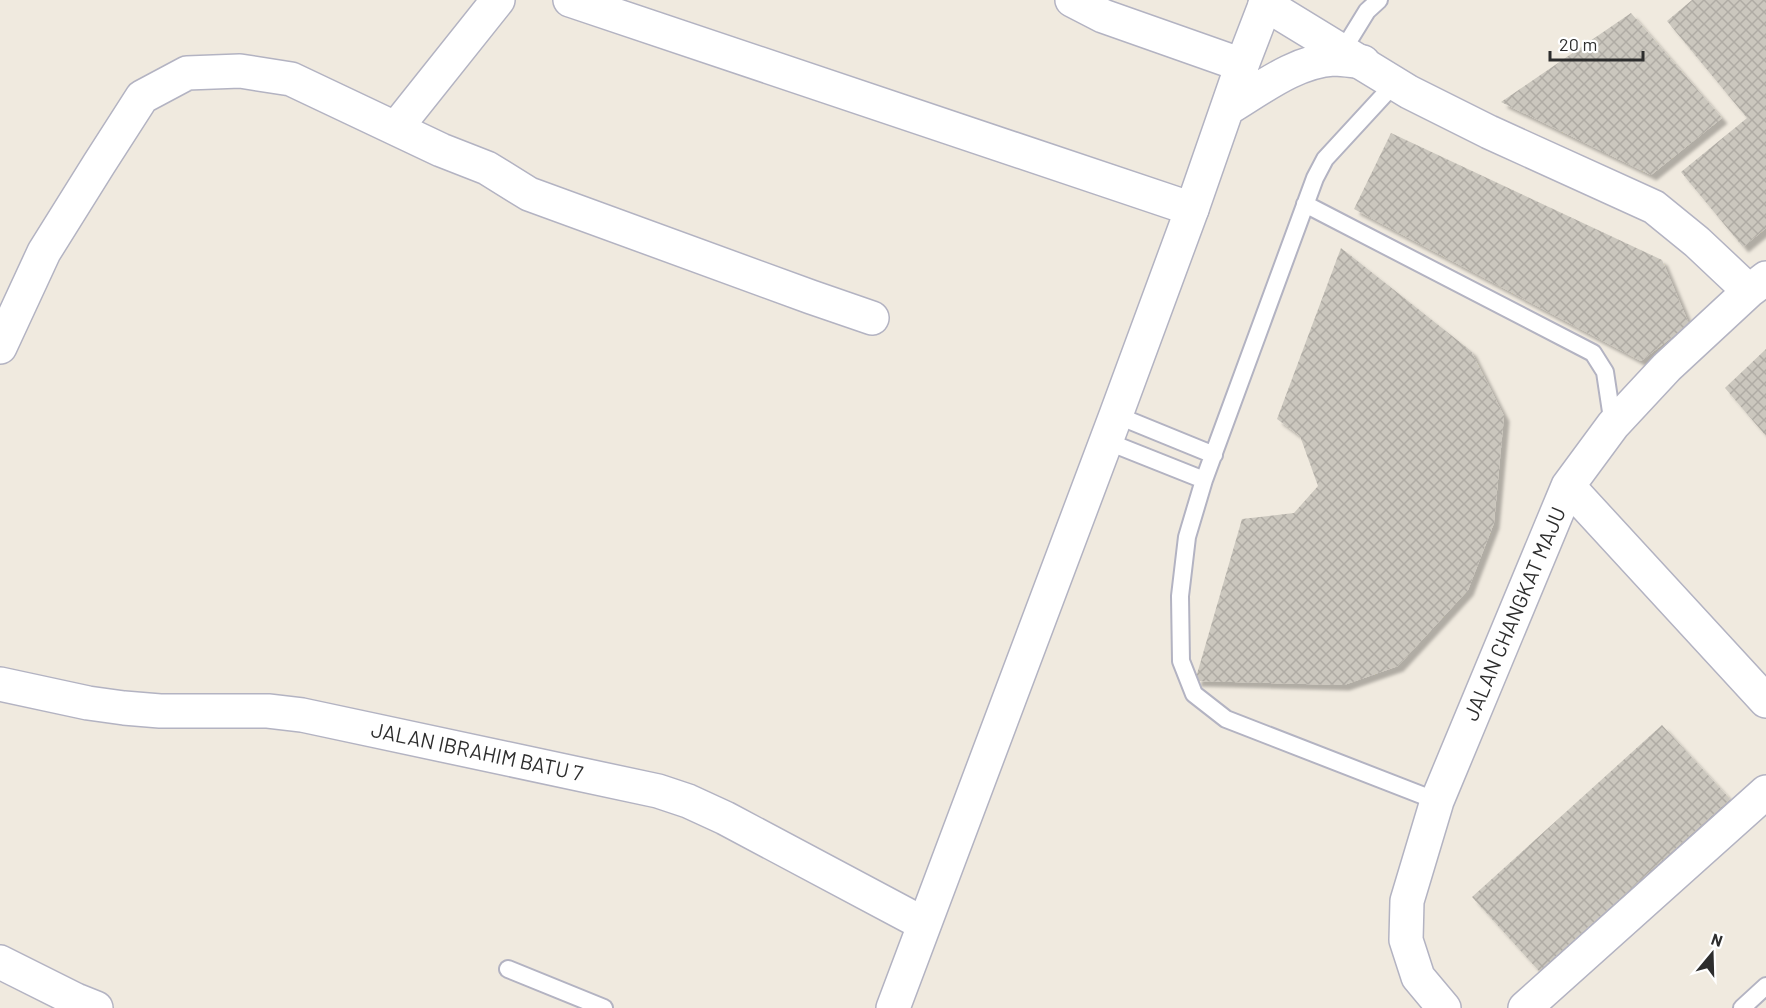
<svg xmlns="http://www.w3.org/2000/svg" width="1766" height="1008" font-family="Barlow,sans-serif">
<defs>
<pattern id="building-cross-hatch" width="8" height="8" patternUnits="userSpaceOnUse" patternTransform="scale(1.5)"><rect width="8" height="8" fill="#cbc7be"/><path d="M0 0l8 8M0 8l8-8" fill="none" stroke="#afaba4"/></pattern>
<filter id="shadow"><feDropShadow dx="5.5" dy="5.5" stdDeviation="1.5" flood-color="#0004"/></filter>
</defs>
<rect width="100%" height="100%" fill="#f0eadf"/>
<path fill="url(#building-cross-hatch)" filter="url(#shadow)" d="M1692,0h74v228l-23,19 -62,-75 66,-54 -80,-97z
M1631,13l91,105 -71,57 -150,-73z
M1391,133l271,127 27,64 -48,37 -287,-152z
M1341,248l130,103 33,65 -10,107 -26,67 -70,76 -54,19 -149,-4 47,-162 52,-6 24,-27 -18,-50 -23,-17z
M1766,349v87l-41,-48z
M1662,725l68,74 -191,172 -67,-74z"/>
<g fill="none" stroke-linecap="round" stroke-linejoin="round">
<defs>
<path id="service" d="M1343,50l24,-39 12,-11
M1395,83l-70,76 -10,19 -111,302 -17,57 -7,59 1,65 13,33 32,25 211,82
M1305,204l288,149 12,19 8,53
M1116,415l98,40
M1106,441l98,39
M508,969l96,39
M1742,1008l24,-22"/>
<path id="minor" d="M570,0l622,209
M1072,0l31,16 139,49
M1265,4l144,88 80,40 165,75 43,35 52,49
M396,128l102,-128
M0,347l44,-95 55,-88 43,-67 45,-24 53,-2 51,8 150,71 46,18 42,26 282,103 61,21
M1568,486l198,215
M0,684l88,19 36,5 36,3h108l34,4 356,76 30,10 37,17 199,106
M0,962l76,38 20,8
M1444,1008l-26,-31 -12,-37 1,-39 30,-100 131,-315 45,-61 54,-58 82,-76 17,-13
M1525,1008l241,-216"/>
<path id="secondary" d="M1227,109c32,-19 68,-48 107,-50 9,0 19,2 29,3
M893,1008l223,-593 76,-206 50,-144 25,-65"/>
</defs>
<use href="#service" stroke="#b3b3c2" stroke-width="20"/>
<use href="#minor" stroke="#b3b3c2" stroke-width="36"/>
<use href="#secondary" stroke="#b3b3c2" stroke-width="36"/>
<use href="#service" stroke="#fff" stroke-width="16"/>
<use href="#minor" stroke="#fff" stroke-width="33"/>
<use href="#secondary" stroke="#fff" stroke-width="33"/>
</g>
<g text-anchor="middle" stroke-width="4.5" stroke-linejoin="round" paint-order="stroke">
<g font-size="21" fill="#2d2d2d" stroke="#fff">
<text transform="translate(1515 614) rotate(-67)" y="7">JALAN CHANGKAT MAJU</text>
<text transform="translate(477 752) rotate(12)" y="7">JALAN IBRAHIM BATU 7</text>
</g>
</g>
<g transform="translate(1712 954) rotate(19)" stroke="#ffffff" stroke-width="4.5" paint-order="stroke">
<path d="M0-4.5L10 22L0 15L-10 22Z" fill="#2d2d2d"/>
<text y="-9" font-size="16" font-weight="bold" text-anchor="middle" fill="#2d2d2d">N</text>
</g>
<path d="M1550 51v9h93v-9" fill="none" stroke="#2d2d2d" stroke-width="3"/>
<text x="1559" y="51" font-size="18" fill="#2d2d2d" stroke="#ffffff" stroke-width="4.5" paint-order="stroke">20 m</text>
</svg>
